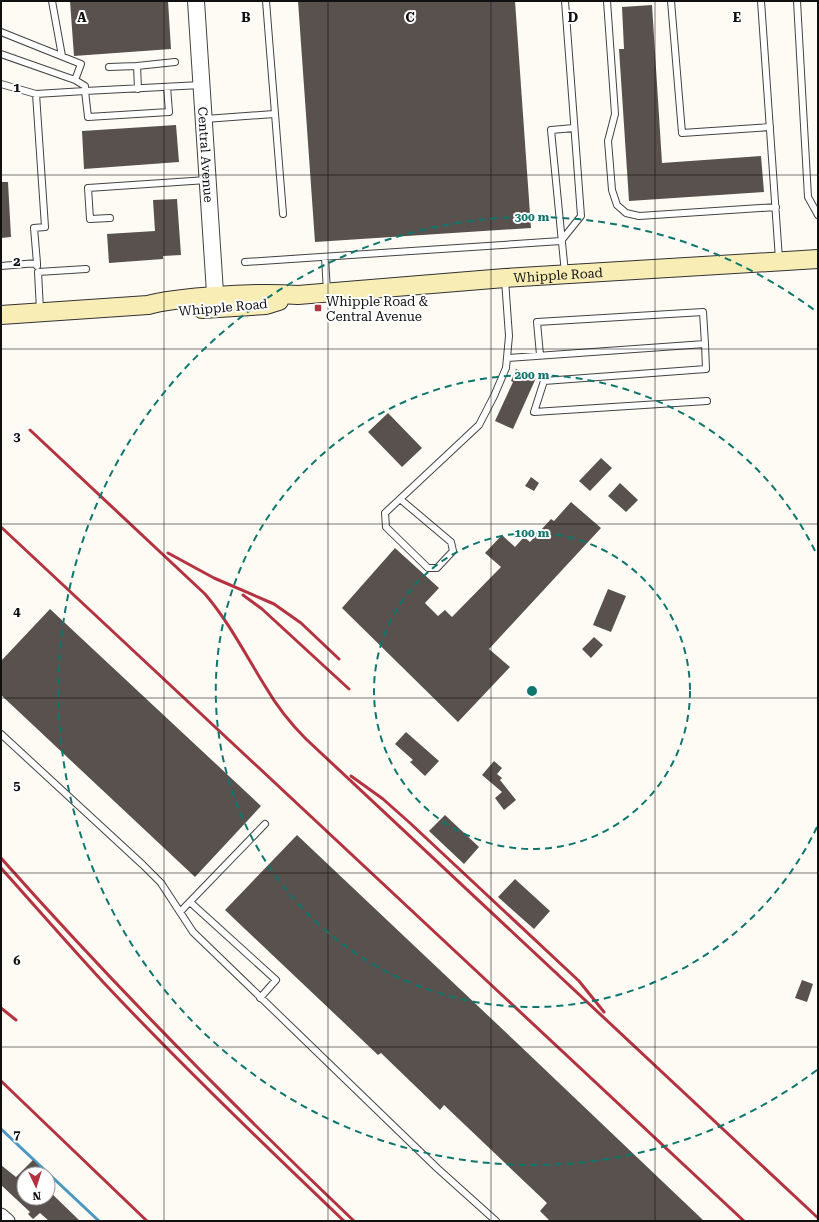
<svg xmlns="http://www.w3.org/2000/svg" width="819" height="1222" font-family="'Roboto Serif',serif">
<rect width="100%" height="100%" fill="#fefbf4"/>
<g fill="none" stroke-linecap="round" stroke-linejoin="round">
<path stroke="#4a98c2" stroke-width="3" d="M1,1129l98,92"/>
</g>
<path fill="#58514d" d="M70,1h98l3,48 -97,7z
M298,1h217l16,227 -216,14z
M652,5l10,158 99,-7 3,36 -135,9 -10,-152h5l-2,-42z
M176,125l3,37 -95,7 -2,-38z
M1,182h7l3,55 -10,1z
M177,199l4,56 -18,1v3l-54,4 -2,-29 48,-3 -2,-31z
M516,369l20,9 -23,51 -18,-8 18,-39 -2,-1z
M388,413l34,35 -20,19 -34,-35z
M601,458l11,10 -22,23 -11,-10z
M531,477l8,6 -5,8 -9,-5z
M620,483l18,17 -12,12 -18,-16z
M571,502l30,26 -112,121 21,18 -52,55 -116,-114 53,-60 44,40 -14,15 13,13 7,-6 7,7 49,-50 -16,-14 17,-18 13,12 9,-10 6,5 21,-23 3,2z
M608,589l18,7 -15,36 -18,-7z
M50,609l211,197 -66,71 -194,-182v-34z
M594,637l9,8 -12,13 -9,-9z
M406,732l33,29 -14,15 -15,-14 3,-2 -18,-16z
M494,761l8,7 -5,6 5,4 -2,2 16,20 -12,10 -9,-12 7,-6 -20,-17z
M445,815l34,32 -15,17 -35,-33z
M297,835l219,207 188,179h-154l-10,-10 7,-8 -103,-98 -4,5 -59,-57 -3,2 -153,-145z
M515,879l35,32 -16,18 -36,-32z
M802,980l11,4 -6,18 -12,-4z
M33,1160l14,14h-23v24h24v-8l32,31h-31l-9,-8 -7,6 -5,-5 2,-2 -29,-27v-20l15,12z"/>
<g fill="none" stroke-linecap="round" stroke-linejoin="round">
<defs>
<path id="service" d="M52,1l10,55
M266,1l17,213
M607,1l8,113 -7,27 4,49 5,15 9,8 13,3 137,-9
M671,1l11,132 88,-6
M761,1l18,258
M797,1l11,196 10,18
M1,32l80,32 -6,16 10,6v5l-49,3 -35,-10
M1,54l74,26
M137,66l38,-4
M109,67l28,-1 1,23
M167,87l2,25 -81,5 -3,-26 116,-6
M36,94l9,133 -11,1 3,35
M205,119l69,-5
M110,218l-20,1 -2,-31 119,-8
M325,257l2,35
M245,262l316,-21 20,-25 -16,-215
M1,266l36,-3v3
M565,273l-14,-143 23,-2
M40,310l-2,-38 48,-3
M540,355l-3,-33 166,-10 2,32
M507,358l198,-14 1,25 -162,12 -10,31 173,-11
M400,499l51,43 2,9 -16,17h-9l-42,-41 -1,-14 94,-88 15,-29 12,-28 3,-32 -4,-56
M1,734l142,131 18,18 32,49 244,236 59,53
M190,902l86,78 -16,18
M180,912l85,-88"/>
<path id="minor" d="M1,1215l7,6"/>
<g id="tertiary">
<path id="s1" d="M196,1l20,307"/>
</g>
<g id="secondary">
<path d="M202,309l64,-4 13,-4"/>
<path id="s2" d="M1,315l147,-10c22,-6 43,-7 67,-9 28,-2 55,-3 83,-1l207,-17 313,-19"/>
</g>
</defs>
<use href="#service" stroke="#434343" stroke-width="8"/>
<use href="#minor" stroke="#434343" stroke-width="15"/>
<use href="#tertiary" stroke="#434343" stroke-width="18"/>
<use href="#secondary" stroke="#323232" stroke-width="20"/>
<use href="#service" stroke="#fff" stroke-width="6"/>
<use href="#minor" stroke="#fff" stroke-width="13"/>
<use href="#tertiary" stroke="#fff" stroke-width="16"/>
<use href="#secondary" stroke="#f8edb5" stroke-width="18"/>
<path stroke="#b53340" stroke-width="3" d="M30,430l175,164c24,28 40,60 60,92 11,19 25,37 41,53l512,479
M1,527l743,694
M168,553l46,25 60,26 27,19 38,36
M243,595l19,14 87,80
M351,776l32,23 27,24 169,158 25,31
M1,858c113,127 230,246 353,363
M1,868c34,38 68,77 103,115 77,82 158,160 240,238
M1,1008l15,12
M1,1081l146,140"/>
</g>
<path fill="none" stroke="#101010" stroke-width="1" stroke-opacity="0.55" d="M164,1v1220M328,1v1220M491,1v1220M655,1v1220M1,175h817M1,349h817M1,524h817M1,698h817M1,873h817M1,1047h817"/>
<g fill="none" stroke="#0f766e" stroke-width="2" stroke-dasharray="7 5">
<circle cx="532" cy="691" r="158"/>
<path d="M817 827A316 316 0 1 1 817 555"/>
<path d="M817 1070A474 474 0 1 1 817 312"/>
</g>
<rect fill="#b53340" stroke="#fff" stroke-width="1.5" x="314" y="304" width="8" height="8" rx="2"/>
<g text-anchor="middle" stroke-width="4" stroke-linejoin="round" paint-order="stroke">
<g font-size="13" fill="#101010" stroke="#fff">
<text dy="5" stroke="none"><textPath href="#s1" startOffset="154">Central Avenue</textPath></text>
<text dy="5" stroke="none"><textPath href="#s2" startOffset="559">Whipple Road</textPath></text>
<text transform="translate(223 307) rotate(-5)" y="5">Whipple Road</text>
</g>
<g font-size="13" fill="#101010" stroke="#fff" text-anchor="start">
<text x="326" y="306">Whipple Road &amp;<tspan x="326" dy="15">Central Avenue</tspan></text>
</g>
</g>
<g font-size="13" text-anchor="middle" font-weight="bold" fill="#101010" stroke="#fff" stroke-width="4" stroke-linejoin="round" paint-order="stroke">
<text x="82" y="22">A</text>
<text x="246" y="22">B</text>
<text x="410" y="22">C</text>
<text x="573" y="22">D</text>
<text x="737" y="22">E</text>
<text x="17" y="92">1</text>
<text x="17" y="266">2</text>
<text x="17" y="441">3</text>
<text x="17" y="616">4</text>
<text x="17" y="790">5</text>
<text x="17" y="965">6</text>
<text x="17" y="1139">7</text>
</g>
<circle cx="532" cy="691" r="6" fill="#0f766e" stroke="#fff" stroke-width="2"/>
<g font-size="12" text-anchor="middle" font-weight="bold" fill="#0f766e" stroke="#fff" stroke-width="4" stroke-linejoin="round" paint-order="stroke">
<text x="532" y="221">300 m</text>
<text x="532" y="379">200 m</text>
<text x="532" y="537">100 m</text>
</g>
<rect width="819" height="1222" fill="none" stroke="#101010" stroke-width="4"/>
<g transform="translate(36 1186) rotate(176)"><circle r="19" fill="#ffffff" stroke="#9f9f9f"/>
<path d="M0-3L7 15L0 10L-7 15Z" fill="#b53340"/>
<text y="-6" font-size="11" font-weight="bold" text-anchor="middle" fill="#101010">N</text>
</g>
</svg>
